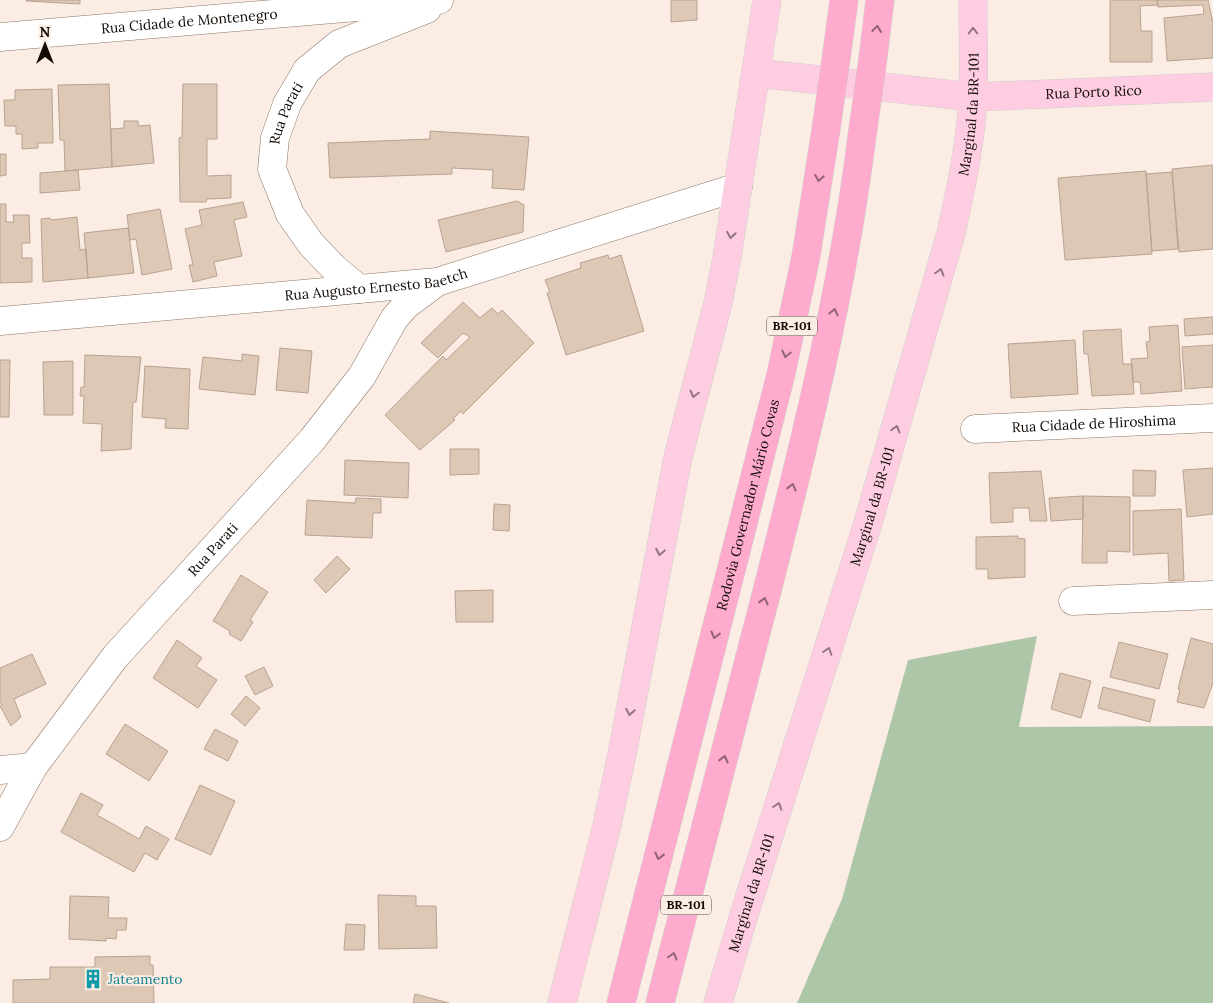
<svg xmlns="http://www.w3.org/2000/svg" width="1213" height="1003" font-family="Lora,serif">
<rect width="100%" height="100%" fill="#fbede3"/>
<path fill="#aec6a8" d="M1037,636l-18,91 194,-1v277h-416l45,-104 66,-239z"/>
<path fill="#ddc7b5" stroke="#b8a291" d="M26,0h54v4l-54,-3z
M671,0h26v20l-26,2z
M1110,0h47l1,5 -18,1 1,25h11v31h-42z
M1157,0h51l5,23v35l-46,3 -3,-43 40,-4 -1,-9 -45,2z
M109,84l3,83 -47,4 -1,-31h-4l-2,-55z
M183,84h34v55h-10v37l24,-1v23l-24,1 -1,3h-26l-1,-64 3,-1z
M52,89l1,54h-15v5l-16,1v-15h-6v-8h-11l-1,-26h11v-10z
M124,121h14v5l12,-1 4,38 -42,4 -1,-38 13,-1z
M430,131l99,6 -5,53 -32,-2 1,-18 -41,-2v6l-122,4 -2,-35 102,-4z
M0,154h6v21l-6,1z
M1213,165v84l-34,3 -7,-83z
M78,170l2,20 -40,3v-20z
M1146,171l6,83 -87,6 -7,-82z
M1172,172l6,77 -26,2 -6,-77z
M517,201l7,4 -1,27 -77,20 -8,-32z
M243,202l4,15 -13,3 8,36 -28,6 3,14 -24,6 -4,-17h4l-8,-36 17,-4 -3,-15z
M0,204h6v18h8l-1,-7h16l1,28h-8v15h10v24l-32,1z
M160,209l12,60 -30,6 -6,-36 -6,1 -3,-25z
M77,217l3,33 6,-1 2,29 -45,4 -2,-63 9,-1 1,2z
M128,228l6,45 -46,5 -4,-45z
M608,255l1,4 12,-4 23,76 -78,24 -19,-62 3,-1 -5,-12 36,-12 -1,-5z
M463,302l17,16 12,-10 6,6 4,-4 32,33 -71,71 -2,-3 -8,8 2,1 -35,30 -35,-35 58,-59 3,4 24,-23 -7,-4 -25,25 -17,-15z
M1213,317v17l-28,2 -1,-17z
M1178,325l4,66 -41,3 -1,-12h-7l-2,-23 17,-1 -2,-16 4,-1 -1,-14z
M1121,329l2,35h9l2,30 -42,2 -4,-42h-4l-1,-23z
M1075,340l3,54 -67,4 -3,-54z
M1213,345v42l-28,2 -3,-42z
M280,348l32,3 -4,42 -32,-3z
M242,354l17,2 -4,39 -56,-6 4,-32 39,4z
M85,355l56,2 -5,45h-3l-2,47 -30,2 1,-27 -19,-1 1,-27h-4l1,-9h3z
M0,360h10l-1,57h-9z
M73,361v54h-29l-1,-53z
M145,366l45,3 -2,60 -23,-1 1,-9 -24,-2z
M450,449h29v25l-29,1z
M345,460l64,3 -1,35 -64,-3z
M1213,468v46l-26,3 -4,-47z
M1133,470l23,1 -1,25h-22z
M1041,471l6,50h-17l-1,-13h-16v14l-22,1 -2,-50z
M1083,496v23l-32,2 -2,-23z
M1083,496l47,1v55l-23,-1v12h-25z
M356,498l25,1v14h-8l-1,25 -67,-3 2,-35 48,3z
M494,504l16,1 -1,26 -16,-1z
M1181,509l3,71 -15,1 -1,-28 -35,2v-44z
M1018,536v2l7,1v38l-37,2v-10h-12v-32z
M337,556l13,13 -24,24 -12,-13z
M241,575l27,17 -18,28 3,2 -12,19 -12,-7 1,-3 -17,-10z
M493,590v32h-37l-1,-31z
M1191,638l22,6v39l-9,25 -27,-6 3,-13h-2z
M177,640l25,18 -6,8 21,14 -19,28 -45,-30z
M1119,642l49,12 -9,35 -49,-12z
M32,654l14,30 -32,15 7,18 -10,9 -11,-20 2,-1 -2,-4v-33z
M264,667l9,19 -18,9 -10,-19z
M1060,673l31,8 -10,37 -30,-9z
M1103,687l52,13 -5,22 -52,-14z
M246,696l14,12 -15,18 -14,-12z
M125,724l43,27 -19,30 -43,-27z
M215,729l23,12 -10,20 -24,-12z
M200,785l35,16 -24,54 -36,-16z
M81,793l22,12 -6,10 42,24 7,-13 23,13 -12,21 -12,-7 -11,19 -73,-40z
M378,895l38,1v10h20l1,42 -58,1z
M70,896l39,1 -1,21h19l-1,12h-9l-1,9 -10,-1v3l-37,-2z
M346,924l19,1 -1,25h-20z
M150,956v9h3l1,38h-141v-23l37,-1v-12h45v-10z
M415,994l34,9h-36z"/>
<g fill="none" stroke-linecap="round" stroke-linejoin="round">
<defs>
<g id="minor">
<path id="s1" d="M0,37l439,-37"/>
<path id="s2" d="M359,289l-25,-21 -23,-24 -21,-30 -18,-45 3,-31 12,-34 20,-34 32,-26 88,-35"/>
<path id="s3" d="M0,321l437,-39 301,-95"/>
<path id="s4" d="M975,429l238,-11"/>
<path d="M1073,601l140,-6"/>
<path d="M0,770l33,-3"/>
<path id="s5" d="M0,827l33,-60 82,-110 197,-217 50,-64 32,-57 12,-14 31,-23"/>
</g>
<g id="major">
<path id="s6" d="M756,73l217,24 240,-10"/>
<path d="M562,1003l45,-178 15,-71 56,-297 40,-154 9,-46 40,-257"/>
<path id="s7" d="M718,1003l25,-85 125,-395 83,-290c10,-45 20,-91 22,-137 1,-32 0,-64 0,-96"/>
</g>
<g id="highway">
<path d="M837,52l7,-52"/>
<path d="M873,58l7,-58"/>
<path id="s8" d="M621,1003l160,-629 25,-118 20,-127"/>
<path d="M660,1003c36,-139 72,-277 108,-416 38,-149 75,-298 94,-451"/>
</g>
</defs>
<use href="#minor" stroke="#8c7767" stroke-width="29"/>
<use href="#major" stroke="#cfcecd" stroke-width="29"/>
<use href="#highway" stroke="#cfcecd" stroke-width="29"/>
<use href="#minor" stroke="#fff" stroke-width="28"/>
<use href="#major" stroke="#fecde2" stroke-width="28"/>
<use href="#highway" stroke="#feabce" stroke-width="28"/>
<defs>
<path id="highway-bridge" d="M826,129l11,-77
M862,136l11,-78"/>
</defs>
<use href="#highway-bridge" stroke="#cfcecd" stroke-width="29" stroke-linecap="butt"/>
<use href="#highway-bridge" stroke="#feabce" stroke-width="28"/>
</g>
<defs><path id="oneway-chevron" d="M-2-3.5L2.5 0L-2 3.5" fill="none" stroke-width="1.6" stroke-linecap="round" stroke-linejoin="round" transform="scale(1.25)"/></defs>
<g stroke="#936374">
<use href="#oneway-chevron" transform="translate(877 29) rotate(-83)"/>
<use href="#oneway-chevron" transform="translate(819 178) rotate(99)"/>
<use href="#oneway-chevron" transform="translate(834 312) rotate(-77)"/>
<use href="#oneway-chevron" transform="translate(786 354) rotate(103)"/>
<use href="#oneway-chevron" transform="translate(792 487) rotate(-76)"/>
<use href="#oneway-chevron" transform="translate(764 601) rotate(-76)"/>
<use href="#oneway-chevron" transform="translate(715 635) rotate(104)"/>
<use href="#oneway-chevron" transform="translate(724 759) rotate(-76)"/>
<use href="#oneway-chevron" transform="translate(659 856) rotate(104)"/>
<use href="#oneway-chevron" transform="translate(673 956) rotate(-75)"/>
</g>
<g stroke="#93757f">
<use href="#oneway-chevron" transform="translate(973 31) rotate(-90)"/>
<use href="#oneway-chevron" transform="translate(731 235) rotate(99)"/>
<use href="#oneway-chevron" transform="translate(940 272) rotate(-74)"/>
<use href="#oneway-chevron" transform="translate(694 394) rotate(105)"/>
<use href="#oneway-chevron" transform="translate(896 429) rotate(-74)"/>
<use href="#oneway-chevron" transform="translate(660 552) rotate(101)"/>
<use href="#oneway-chevron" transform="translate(828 651) rotate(-72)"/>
<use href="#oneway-chevron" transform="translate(630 712) rotate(100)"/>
<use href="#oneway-chevron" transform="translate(778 806) rotate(-72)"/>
</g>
<defs>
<symbol id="building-bare" viewBox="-9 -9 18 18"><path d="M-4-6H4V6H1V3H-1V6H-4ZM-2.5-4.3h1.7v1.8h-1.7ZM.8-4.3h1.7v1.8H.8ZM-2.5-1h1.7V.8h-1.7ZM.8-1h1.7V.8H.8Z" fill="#0f9aa8" stroke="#fbede3" stroke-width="2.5" paint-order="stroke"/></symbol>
</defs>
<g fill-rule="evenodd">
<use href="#building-bare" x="79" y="965" width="28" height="28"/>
</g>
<g text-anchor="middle" stroke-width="4" stroke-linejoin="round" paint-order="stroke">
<g fill="#fbede3" stroke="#574e48" stroke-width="1">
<rect x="767" y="316.5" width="50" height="19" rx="4"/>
<rect x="661" y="895.5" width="50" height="19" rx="4"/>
</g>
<g font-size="12" font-weight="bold" fill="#110a05">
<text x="792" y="330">BR-101</text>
<text x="686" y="909">BR-101</text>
</g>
<g font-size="14" fill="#110a05" stroke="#fbede3">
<text dy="5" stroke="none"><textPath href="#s1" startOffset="190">Rua Cidade de Montenegro</textPath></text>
<text dy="5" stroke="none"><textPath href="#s6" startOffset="339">Rua Porto Rico</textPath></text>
<text dy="5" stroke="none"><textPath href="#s2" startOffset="209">Rua Parati</textPath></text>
<text dy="5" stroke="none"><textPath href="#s7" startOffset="925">Marginal da BR-101</textPath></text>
<text dy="5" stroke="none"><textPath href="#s3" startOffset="378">Rua Augusto Ernesto Baetch</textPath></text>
<text dy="5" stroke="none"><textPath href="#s4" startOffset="119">Rua Cidade de Hiroshima</textPath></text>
<text dy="5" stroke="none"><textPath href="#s8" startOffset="514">Rodovia Governador Mário Covas</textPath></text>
<text dy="5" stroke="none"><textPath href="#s7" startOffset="520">Marginal da BR-101</textPath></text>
<text dy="5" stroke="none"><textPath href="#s5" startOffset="351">Rua Parati</textPath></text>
<text dy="5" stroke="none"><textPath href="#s7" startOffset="115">Marginal da BR-101</textPath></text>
</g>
<g font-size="14" fill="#0d838f" stroke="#fbede3" text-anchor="start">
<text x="108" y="984">Jateamento</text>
</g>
</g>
<g transform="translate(45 45)" stroke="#fbede3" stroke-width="4" paint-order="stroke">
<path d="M0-4L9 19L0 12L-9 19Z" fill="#110a05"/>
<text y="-8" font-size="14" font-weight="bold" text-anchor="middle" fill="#110a05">N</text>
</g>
</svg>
